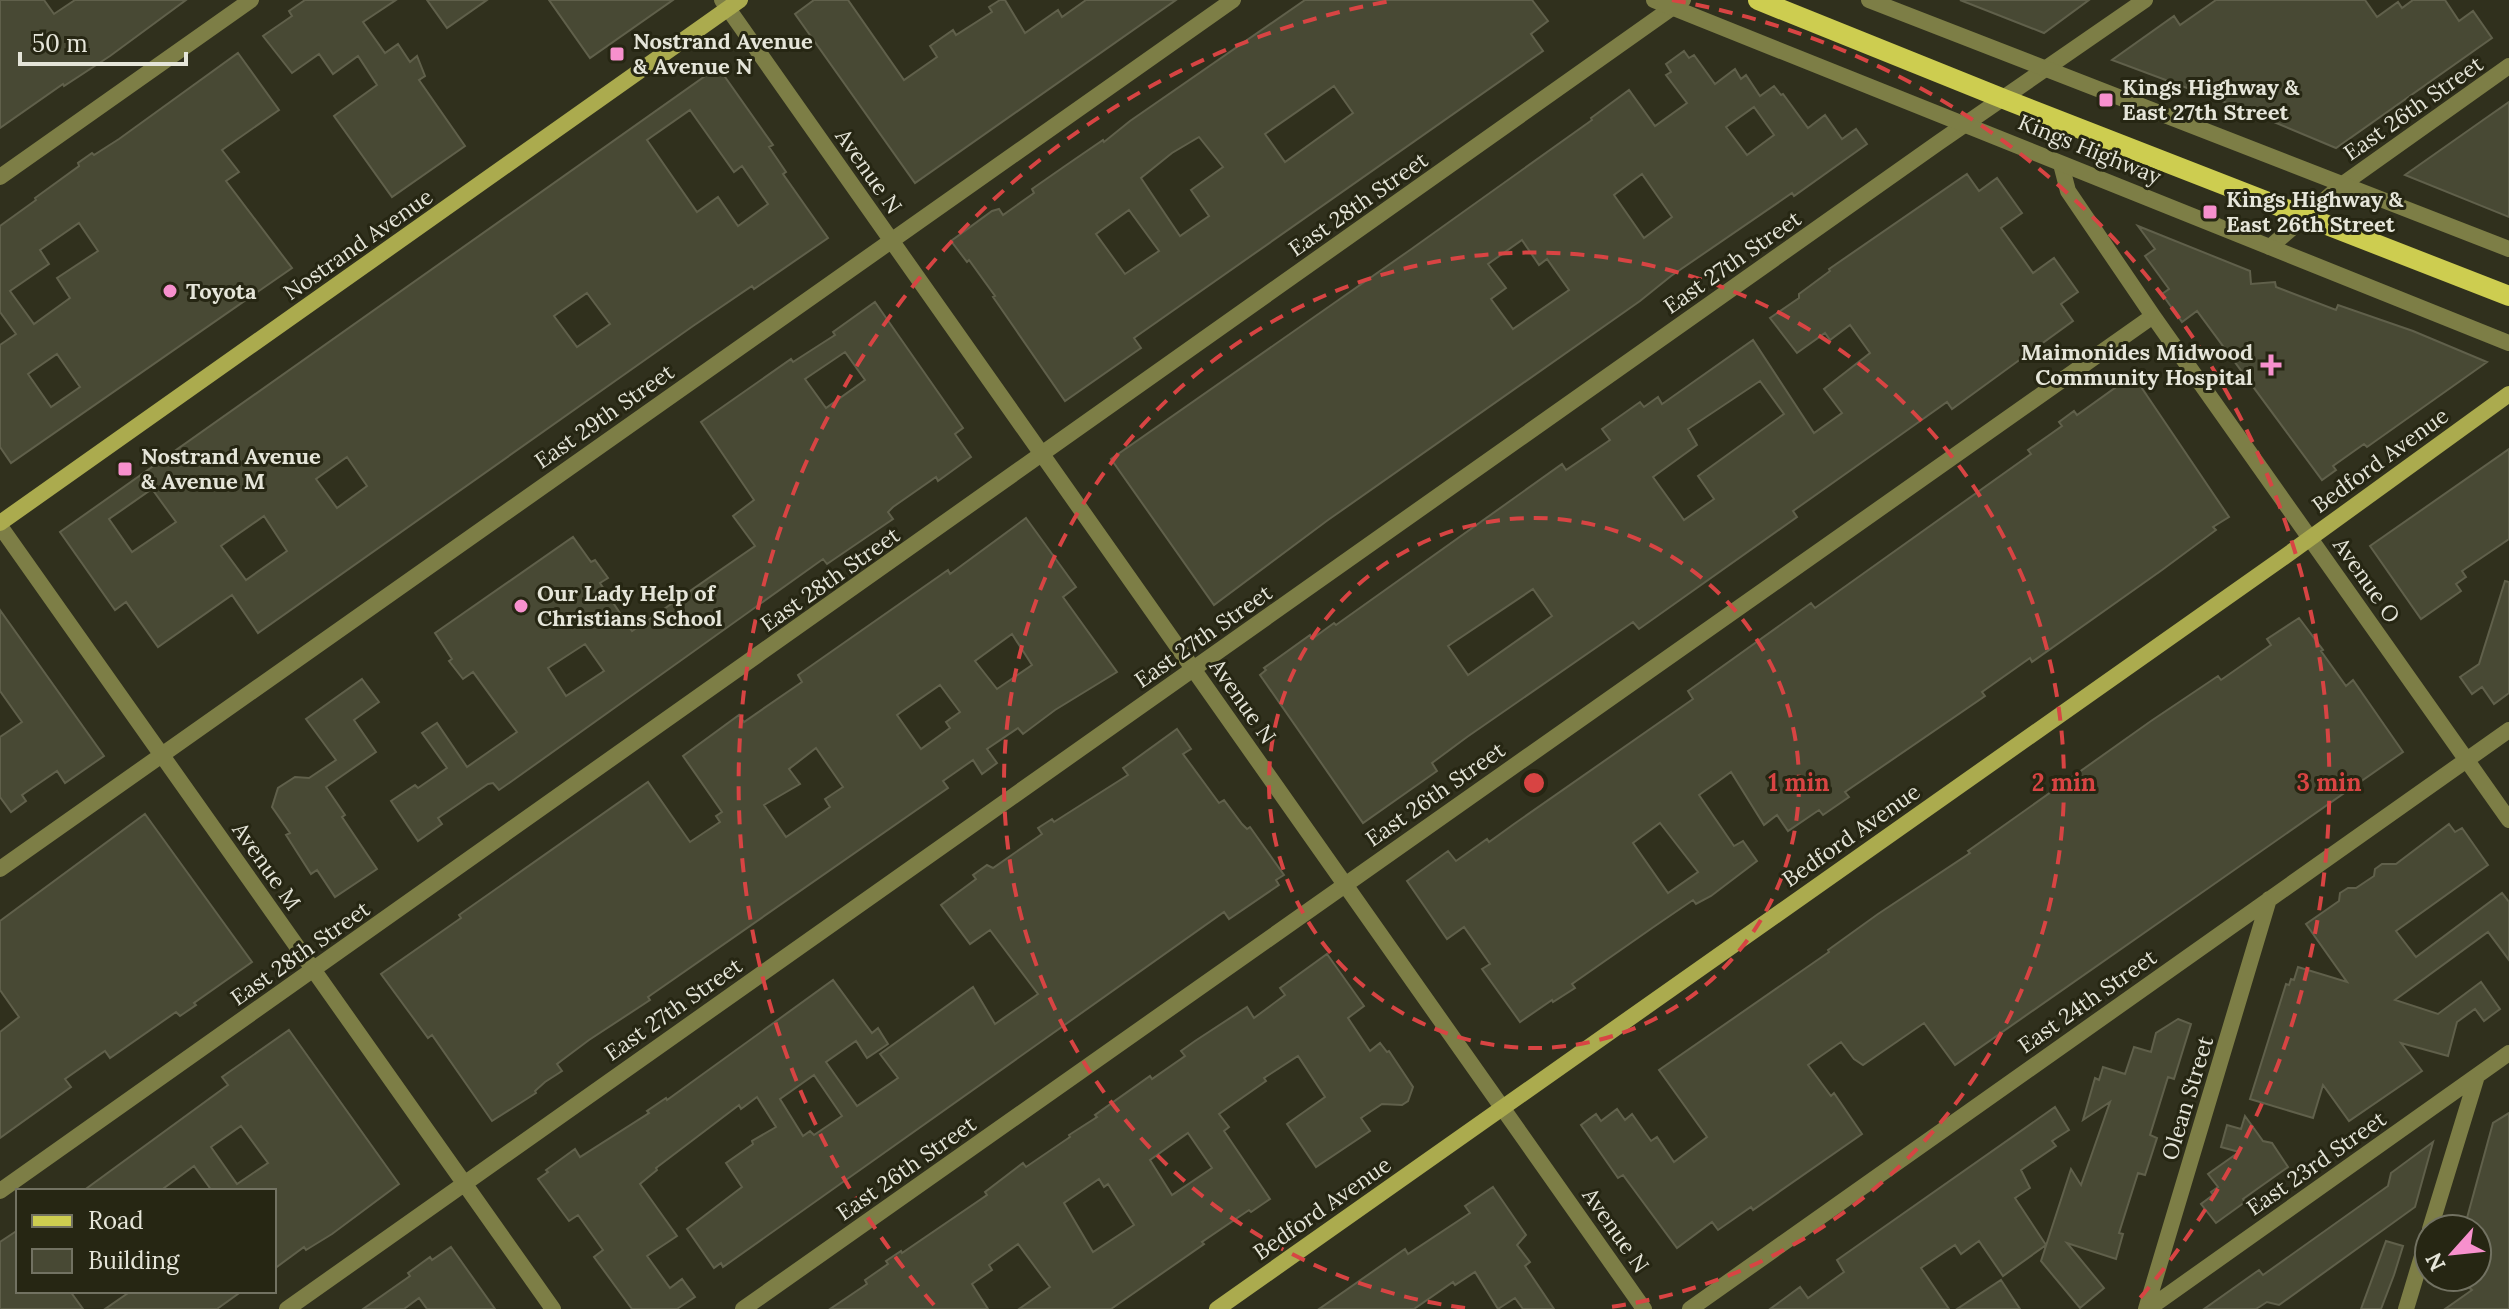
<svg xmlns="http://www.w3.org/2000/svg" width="2509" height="1309" font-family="Lora,serif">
<rect width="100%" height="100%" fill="#30301d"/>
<path fill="#484934" stroke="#60604b" stroke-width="2" fill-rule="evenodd" d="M0,0h44l10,14 21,-14h111l-76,56 -46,30 -1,-2 -63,44z
M305,0h91l-33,22 22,31 13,-9 12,18 7,-6 8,20 -6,4 46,66 -73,51 -58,-81 43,-31 -19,-29 -25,18 -14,-20 -27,19 -29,-37 29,-20 -3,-5z
M427,0h60l-40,28z
M549,0h124l-83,58z
M814,0h34l56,80 33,-23 -7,-11 23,-16 3,5 36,-23 -3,-5 11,-7h5l20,33 33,-23 4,7 24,-17h90l-261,183 -120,-169z
M1305,0h227l16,21 -17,13 12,17 -409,287 7,10 -76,53 -72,-104 2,-1 -26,-36 -2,2 -16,-21 41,-30 7,-2 4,6 31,-22 -2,-4 33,-23 38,-26 1,2 26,-21zM1334,86l19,27 -68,49 -20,-28zM1199,137l24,30 -32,23 18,26 -29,20 -39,-58 31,-25zM1129,210l30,41 -34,23 -29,-40z
M1960,0h129l-45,33z
M2216,0h149l12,17 21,-15 4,6 11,-8h32l14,21 14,-10 19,27 -156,110 -98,-41 -126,-47 62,-44 6,9z
M1684,51l5,7 5,-3 21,29 20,-15 6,10 5,-4 14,21 14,-10 7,9 2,-1 25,34 17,-13 17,24 14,-10 11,15 -73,52 -2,-3 -121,83 -31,25 -312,219 -114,85 -103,-146 299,-209 182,-130 -1,-2 38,-28 26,36 32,-23 -21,-28 5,-3 -5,-8zM1754,107l20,28 -27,20 -21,-28zM1642,174l30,43 -28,21 -30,-43zM1522,240l17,25 8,-6 22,31 -56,39 -22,-30 15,-11 -18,-24z
M238,53l41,57 -57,40 17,22 -13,9 66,87 -281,195 -11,-16v-102l16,-11 -16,-22v-86l36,-26 -1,-2 44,-32 -1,-3 14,-10 2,2 25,-16zM79,223l19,28 -41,27 13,20 -36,26 -24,-33 39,-27 -9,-14zM57,354l23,33 -29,20 -23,-33z
M718,67l55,78 -4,2 17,25 -3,2 45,64 -74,51 -2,-3 -59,40 -435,307 -26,-38 -74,52 -32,-45 -11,8 -55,-78zM690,110l44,62 8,-6 26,38 -30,22 -20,-29 -21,15 -50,-72zM587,293l23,31 -33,23 -23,-31zM347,457l20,29 -30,22 -21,-29zM152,489l24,33 -44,30 -23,-33zM264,516l23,35 -41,29 -25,-34z
M2509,102v115l-104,-42 81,-57z
M1967,174l12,17 18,-13 25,35 -21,15 32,45 21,-15 24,34 -17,12 12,17 -121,88 -5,-7 -48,34 -106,75 4,6 -158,112 -6,-7 -166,115 -35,26 5,8 -74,52 -103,-148 6,-5 -2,-2 46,-33 2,4 22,-16 2,2 226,-161 4,6 44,-30 -8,-11 38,-27 4,5 14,-10 4,7 3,-2 88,-62 61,93 28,-20 -18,-24 46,-36 -20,-28 -20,15 -5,-7 -28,20 -27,-35 29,-20v-4l31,-23 -1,-2zM1760,381l24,33 -86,62 16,23 -30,21 -31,-43 44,-32 -9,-16zM1533,589l19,27 -84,59 -20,-29z
M2138,226l112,45 1,13 24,-2 1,5 60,23 2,-5 75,26 74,31 -120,85 -3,-3 -31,22 3,4 -14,10 -125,-169 -15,11 -20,-28 7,-5 -24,-33 10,-7z
M875,302l88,126 -8,6 16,23 -33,24 -2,-4 -43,30 -5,5 5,7 -66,45 -4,-5 -311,222 -13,9 -6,-7 -5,1 -50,34 4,6 -24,17 -27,-40 24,-16 3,3 29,-20 -25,-35 15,-10 30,44 50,-35 -44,-60 -10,7 -14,-18 3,-2 -17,-26 138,-96 18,25 4,-2 13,18 -8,5 32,48 123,-85 -22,-30 21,-16 -53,-78 90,-63 2,3 42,-27 -2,-3zM845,352l20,28 -39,28 -21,-29zM585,644l19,27 -38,25 -18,-28z
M2133,375l96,142 -16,10 3,3 -54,40 -130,92 -2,-4 -48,34 3,4 -140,96 4,5 -26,18 -4,-5 -31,21 -11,-16 -13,10 -33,-53 -15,11 -17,12 35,51 9,-5 14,20 -46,35 -15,8 -3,-4 -38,26 -83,58 3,4 -22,14 -1,-2 -32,22 -38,-53 8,-5 -26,-37 -17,12 -40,-58 41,-30 8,10 31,-22 2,3 25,-18 179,-125 -5,-8 123,-88 4,5 216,-154 -3,-4 34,-24 -3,-4 15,-11 3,4zM1660,823l38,49 -30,21 -35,-50z
M2509,449v90l-47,32 4,6 -10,7 5,7 -40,28 -51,-73z
M1026,518l50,69 -13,10 54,75 -62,38 -32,24 -5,-6 -31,21 10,14 -15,11 -9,-14 -30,21 5,7 -300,209 2,3 -61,40 -32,24 5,7 -17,11 -10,9 1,2 -44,28 -60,-86 -4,3 -47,-64 80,-56 -2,-3 189,-133 42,60 30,-20 -4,-6 6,-4 -39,-56 56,-41 5,7 58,-40 -4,-7 150,-105 2,4zM1012,634l20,31 -35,24 -22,-28zM940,685l20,27 -14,10 4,6 -29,21 -24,-34zM816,748l27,39 -18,12 5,8 -44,30 -22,-32 36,-21 -11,-15z
M2505,581l4,1v111l-15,11 -12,-17 -10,7 -12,-17 19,-13z
M0,610l104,146 -39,27 -8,-12 -35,24 4,6 -15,11 -11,-15v-60l22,-15 -22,-31z
M2299,618l24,32 -2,1 25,35 7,-6 50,72 -448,313 -31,-42 -61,42 -9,-6 -13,-17 -33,23 23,31 3,-3 28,41 -109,76 -2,-3 -33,23 -6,-8 -35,26 -54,-73 -5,3 -37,-53 15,-11 5,7 16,-12 8,11 7,-6 19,27 6,-4 17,25 33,-25 -48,-67 170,-118 -1,-2 50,-36 92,-61 -2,-2 183,-130 67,-45 3,4 50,-35 -4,-6z
M362,679l17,23 -25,18 22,32 -50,35 19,28 -3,2 35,52 -42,28 -18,-27 -6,4 -25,-39 4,-2 -18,-26 6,-19 17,-11 14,1 27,-18 -30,-41z
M1177,729l14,20 -8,5 36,49 5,-3 18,24 5,5 3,-2 34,48 -8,5 3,5 -50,34 -5,-7 -501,355 -2,-4 -7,5 -27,-39 55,-42 -16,-24 27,-19 -1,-3 24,-14 -19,-30 -16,12 -2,-4 -83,63 1,2 -17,14 37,52 -30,20 23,32 12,-9 13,18 -18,12h-45l-38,-52 9,-7 -25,-35 -9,6 -31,-42 10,-7 -2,-2 29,-21 5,8 69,-44 -2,-2 19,-13 1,2 166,-120 39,53 6,-5 10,16 -21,14 -11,-17 -30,21 31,44 41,-28 -18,-24 93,-67 22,37 43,-30 -48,-64 -20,14 -29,-39 35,-26 -3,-4 14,-10 6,3 49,-34 -4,-6 14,-9 2,3 74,-47 -5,-7zM814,1075l28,41 -28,19 -4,-4 -7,5 -23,-37z
M145,814l107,148 -58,41 2,2 -16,11 -4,-4 -66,46 -5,-7 -40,28 6,8 -71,51v-106l19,-15 -19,-27v-69z
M2449,824l6,8 7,-4 26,37 -92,66 20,26 86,-64 7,9v58l-21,-28 -93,68 43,14 43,-32 19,27 -16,12 -9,-12 -18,13 -9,34 -47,-13 21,28 -73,50 -26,-36 -10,33 -63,-19 36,-115 3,1 2,-6 3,1 4,-13 49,15 -41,-58 33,-23 1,-8 8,-5h8l18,-12 1,-7 7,-5h14z
M1327,954l37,52 -16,12 22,33 10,-8 7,9 2,-1 24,36 -5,14 -6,4 -20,-1 -21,14 9,13 -54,36 -29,-43 38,-27 -27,-41 -34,22 2,3 -47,33 10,13 -5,4 46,68 -19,13 -2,-2 -47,32 2,2 -93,65h-92l31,-22 -32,-43 -29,21 3,5 -20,14 16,25h-158l37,-25 -2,-4 23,-16 -2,-3 15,-10 1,2 85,-58 -2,-3 38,-29 3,4 44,-30 -1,-2 28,-18 -2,-2 55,-39 2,3 33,-23 -4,-5 14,-10 52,-34 7,11 31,-23 -5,-7zM1188,1133l24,35 -40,27 -22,-35zM1099,1179l5,8 4,-3 26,41 -41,27 -29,-49z
M2178,1019l13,5 -17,55 -6,-2 -18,58 7,3 -12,37 -7,-2 -19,60 4,1 -7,25 -49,-16 37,45 -24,20 -39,-47 30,-92 10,16 29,-83 -27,18 12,-42 4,2 4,-13 22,7 9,-27 17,5 5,-19z
M289,1030l110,154 -67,50 -26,16 -2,-3 -30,22v-78h-62l-18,-25 -34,25h-77l145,-106 -6,-8zM241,1126l27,37 -31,21 -26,-37z
M2055,1107l14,23 -17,11 4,5 -35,24 9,18 -15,10 31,47 -43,31 -24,-35 -18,13 -6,-9 -34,23 28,41h-179l30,-22 8,11 36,-26 -7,-12z
M2509,1113v196h-64l27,-19 -16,-13h21v-48h-13l29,-106z
M2245,1116l18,25 9,2 16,24 -45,32 2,3 -29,21 -15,-19 12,-9 -2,-3 7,-5 -10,-13 31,-22 -18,-5 6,-22 14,4z
M2433,1142l-18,65 -136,98 -12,-3 -11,7h-52l55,-39 4,5 125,-89 3,-13z
M1493,1187l33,48 -9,10 13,17 -5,4 29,43h-31l-8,-11 -17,11 -23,-37 -20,13 -2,-3 -39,27h-95l86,-60 3,5 62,-41 -5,-7z
M18,1230v61h52l13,18h-83v-67z
M2386,1241l17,5 -9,29 -13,34h-20z
M451,1247l44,62h-68l-8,-11 -15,11h-41l47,-33 -2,-3 22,-16 2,3z
M2001,1280l19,29h-63z
M131,1291h111l-25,18h-112z"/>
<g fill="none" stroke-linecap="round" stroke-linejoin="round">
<path stroke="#7d7e46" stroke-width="16" d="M722,0l922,1309
M2061,164l7,27 85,125 356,504
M0,177l251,-177
M2270,247l73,-63 166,-118
M0,526l553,783
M0,869l1233,-869
M0,1191l1683,-1191
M2430,1229l47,-153
M287,1309l1651,-1166 207,-143
M743,1309l1410,-993
M1690,1309l819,-579
M2146,1309l123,-410
M2148,1309l361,-256
M2406,1309l23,-76"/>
<path stroke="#7d7e46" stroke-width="16" d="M1654,0l855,343
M1869,0l640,249"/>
<path stroke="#abab4e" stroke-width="16" d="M0,523l740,-523
M1217,1309l1070,-754 222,-161"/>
<path stroke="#cdcd50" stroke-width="20" d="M1758,0l246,99 505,197"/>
</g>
<g fill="none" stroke="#d84443" stroke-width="4" stroke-dasharray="14 10">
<circle cx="1534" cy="783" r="265"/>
<path d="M1465 1308A530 530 0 1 1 1603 1308"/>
<path d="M934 1305A795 795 0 0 1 1396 0M1672 0A795 795 0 0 1 2134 1305"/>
</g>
<g fill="#f790cd" stroke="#262613" stroke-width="3">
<rect x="609" y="46" width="16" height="16" rx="4"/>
<rect x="2098" y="92" width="16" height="16" rx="4"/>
<rect x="2202" y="204" width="16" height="16" rx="4"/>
<circle cx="170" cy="291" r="8"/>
<path d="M2267 353h8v8h8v8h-8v8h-8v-8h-8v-8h8z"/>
<rect x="117" y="461" width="16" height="16" rx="4"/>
<circle cx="521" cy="606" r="8"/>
</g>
<g text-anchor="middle" stroke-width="6" stroke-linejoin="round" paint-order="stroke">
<g font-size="22" font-weight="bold" fill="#e5e5d9" stroke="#262613" text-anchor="start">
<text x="633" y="49">Nostrand Avenue<tspan x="633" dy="25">&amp; Avenue N</tspan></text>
<text x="2122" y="95">Kings Highway &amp;<tspan x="2122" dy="25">East 27th Street</tspan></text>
<text x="2226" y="207">Kings Highway &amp;<tspan x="2226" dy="25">East 26th Street</tspan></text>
<text x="186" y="299">Toyota</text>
<text x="2253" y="360" text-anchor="end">Maimonides Midwood<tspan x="2253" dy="25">Community Hospital</tspan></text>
<text x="141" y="464">Nostrand Avenue<tspan x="141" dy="25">&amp; Avenue M</tspan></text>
<text x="537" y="601">Our Lady Help of<tspan x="537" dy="25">Christians School</tspan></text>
</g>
<g font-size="22" fill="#e5e5d9" stroke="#262613">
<text transform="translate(2413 108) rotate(-35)" y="8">East 26th Street</text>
<text transform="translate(2090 149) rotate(22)" y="8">Kings Highway</text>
<text transform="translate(869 171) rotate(55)" y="8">Avenue N</text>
<text transform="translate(1358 204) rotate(-35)" y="8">East 28th Street</text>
<text transform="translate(358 244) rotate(-35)" y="8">Nostrand Avenue</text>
<text transform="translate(1732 262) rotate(-35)" y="8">East 27th Street</text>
<text transform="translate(604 416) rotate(-35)" y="8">East 29th Street</text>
<text transform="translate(2380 460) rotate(-36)" y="8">Bedford Avenue</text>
<text transform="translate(830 579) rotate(-35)" y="8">East 28th Street</text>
<text transform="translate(2367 580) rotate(55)" y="8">Avenue O</text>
<text transform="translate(1203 636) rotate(-35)" y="8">East 27th Street</text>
<text transform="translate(1243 701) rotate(55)" y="8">Avenue N</text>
<text transform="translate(1435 794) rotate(-35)" y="8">East 26th Street</text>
<text transform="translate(1851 835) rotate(-35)" y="8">Bedford Avenue</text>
<text transform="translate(267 866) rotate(55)" y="8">Avenue M</text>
<text transform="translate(300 953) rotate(-35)" y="8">East 28th Street</text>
<text transform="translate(2087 1001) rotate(-35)" y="8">East 24th Street</text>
<text transform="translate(673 1009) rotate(-35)" y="8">East 27th Street</text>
<text transform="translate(2187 1098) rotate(-73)" y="8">Olean Street</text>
<text transform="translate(2316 1163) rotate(-35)" y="8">East 23rd Street</text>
<text transform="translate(906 1168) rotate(-35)" y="8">East 26th Street</text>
<text transform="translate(1322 1208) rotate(-35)" y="8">Bedford Avenue</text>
<text transform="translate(1616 1230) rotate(55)" y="8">Avenue N</text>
</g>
</g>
<circle cx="1534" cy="783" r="12" fill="#d84443" stroke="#262613" stroke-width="4"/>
<g font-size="24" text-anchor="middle" font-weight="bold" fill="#d84443" stroke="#262613" stroke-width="6" stroke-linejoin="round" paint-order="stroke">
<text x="1799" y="791">1 min</text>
<text x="2064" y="791">2 min</text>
<text x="2329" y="791">3 min</text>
</g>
<rect x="16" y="1189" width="260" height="104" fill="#262613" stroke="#727262" stroke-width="2"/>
<rect x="32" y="1215" width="40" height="12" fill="#cdcd50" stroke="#727262" stroke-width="2"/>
<text x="88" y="1229" font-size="24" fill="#e5e5d9">Road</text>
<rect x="32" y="1249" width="40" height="24" fill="#484934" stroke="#727262" stroke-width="2"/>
<text x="88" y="1269" font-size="24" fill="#e5e5d9">Building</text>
<g transform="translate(2453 1253) rotate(243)"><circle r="38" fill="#262613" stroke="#727262" stroke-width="2"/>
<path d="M0-6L14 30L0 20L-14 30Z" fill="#f790cd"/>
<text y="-12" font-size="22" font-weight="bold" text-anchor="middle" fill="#e5e5d9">N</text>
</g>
<path d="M20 52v12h166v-12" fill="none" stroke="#e5e5d9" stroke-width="4"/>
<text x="32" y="52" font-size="24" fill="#e5e5d9" stroke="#262613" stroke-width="6" paint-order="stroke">50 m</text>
</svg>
